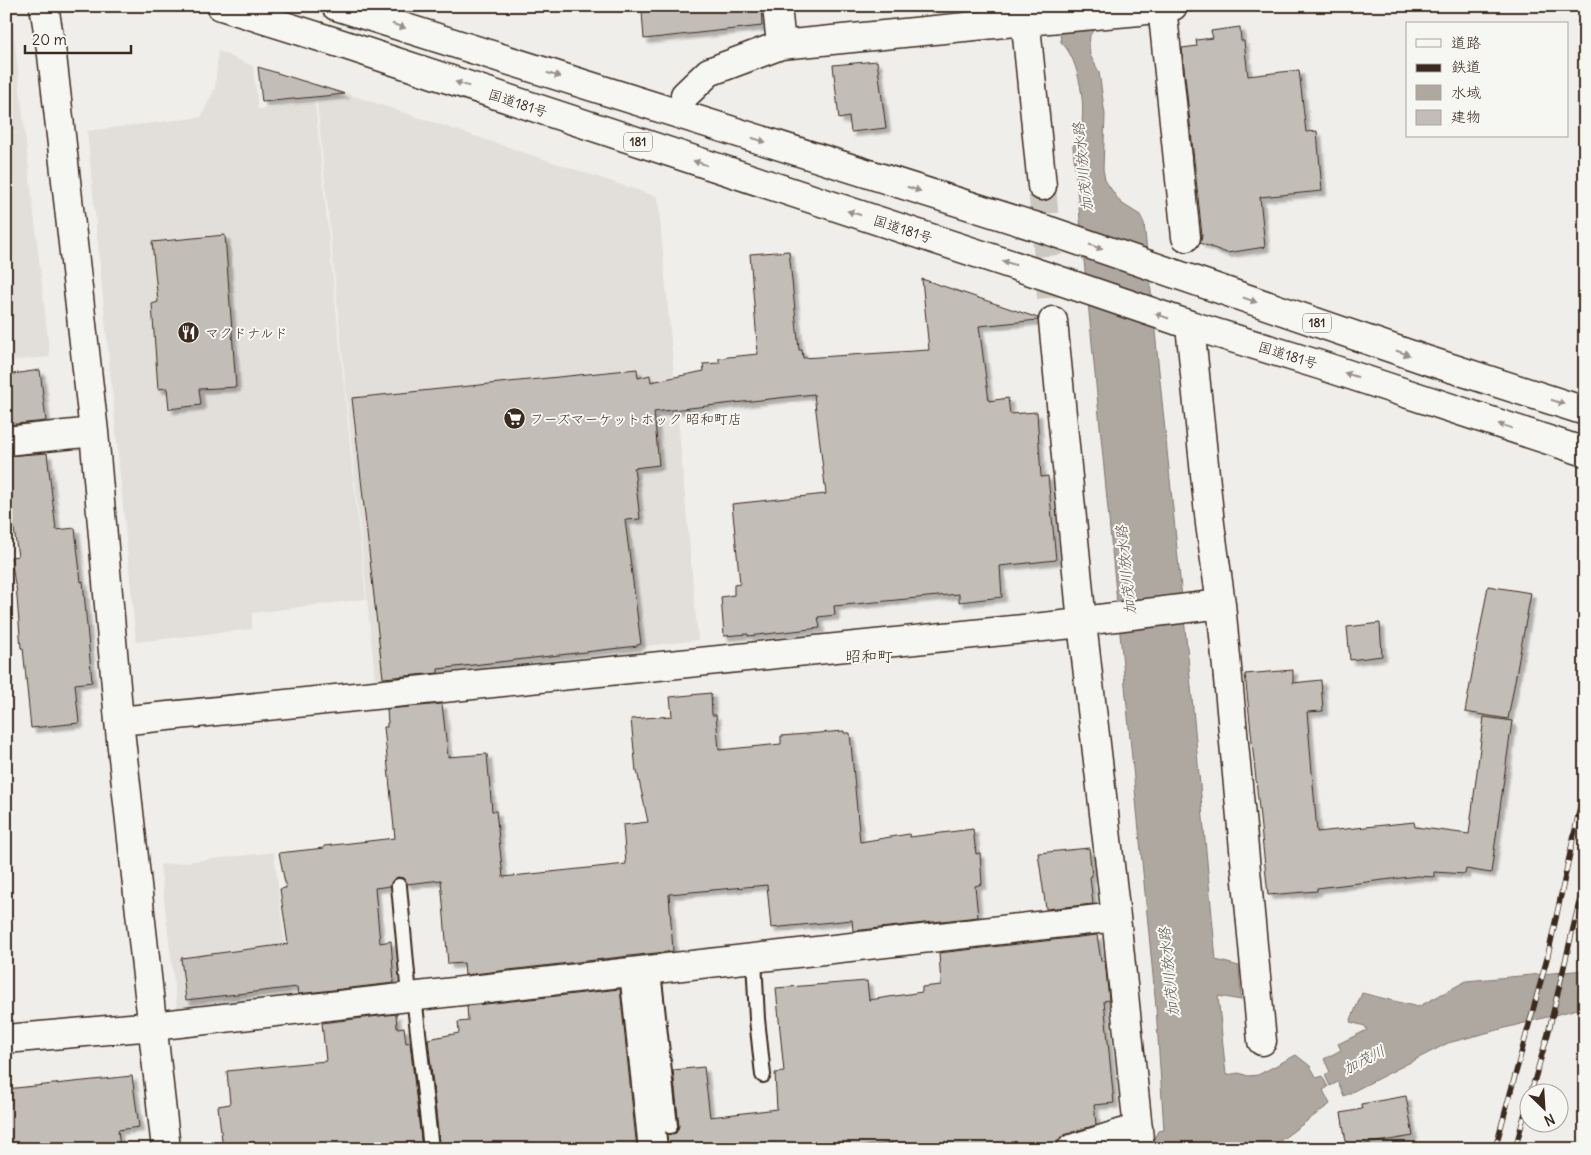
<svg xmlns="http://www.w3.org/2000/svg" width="1591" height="1155" font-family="Delius,'Klee One',sans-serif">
<defs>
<filter id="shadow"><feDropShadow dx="4.5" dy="4.5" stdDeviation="1" flood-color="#0004"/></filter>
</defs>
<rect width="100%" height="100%" fill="#efeeea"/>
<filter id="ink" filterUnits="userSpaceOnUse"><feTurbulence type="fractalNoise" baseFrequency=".02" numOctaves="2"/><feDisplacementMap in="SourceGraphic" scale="10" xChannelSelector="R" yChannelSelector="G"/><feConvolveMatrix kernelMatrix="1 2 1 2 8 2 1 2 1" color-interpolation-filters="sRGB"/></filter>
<g filter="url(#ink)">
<path fill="#e2dfdb" d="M6,10l6,8 38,339 -44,4v-227l15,-2 -15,1z
M218,51l35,15 5,43 57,-6 51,496 -114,14v16l-116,13 -49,-511 114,-14 14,-29z
M315,83l343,114 40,443 -323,38z
M274,852l17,144 -114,12 -17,-143z"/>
<path fill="#afa8a1" stroke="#81766d" d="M1057,6h54l-21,29 -1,11 1,9 9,17 6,43 -2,54 2,11 8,12 8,11 19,12 4,8 47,464 25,273 23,6 2,34 -23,-4 8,79 13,-2 9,3 10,-1 38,-20 14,11 7,12 5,-2 6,11 -5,3 7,14 -61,45h-157l41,-9 5,-9 6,-1 -8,-123 -83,-861c2,-3 5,-7 6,-10 9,-23 1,-77 -18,-94z
M1585,970v37l-137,36 -104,53 -6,-14 -8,4 -5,-11 5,-3 -6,-13 17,-9 -3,-6 29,-14 -2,-4 -15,-4 12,-29 56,14 48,-26z"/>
<path fill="#c2bdb7" stroke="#3b2a1e" filter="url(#shadow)" d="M665,6h96l1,20 -118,13 -2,-27 23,-3z
M1240,27l1,14h3l4,35 51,-6 7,62 11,-1 5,60 -62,6 5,50 -38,6 -27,-10 2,-8 -20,-187 15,-2 -1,-6 17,-2 -2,-7z
M877,61l9,67 -35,4 -2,-15 -10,2 -6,-54z
M258,67l87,27 -83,8z
M225,235l11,152 -37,2 2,16 -32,4 -2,-21 -9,1 -6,-85 6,-2 -6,-60z
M789,251l10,99h3l1,8 126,-8 -7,-71 116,39v2l-59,6 10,75 19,-3 2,16 27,-2 4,65 7,-1 8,84 -56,6 2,31 -43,5v-8l-125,12 1,9 -17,2 2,11 -72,8v-2l-24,2 -3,-39 13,-2v-10l6,-1 -8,-80 94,-10 -12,-100 -160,18 5,53 -25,3 6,51 -15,1 16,124 -4,1v1l-199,23v4l-55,5 -31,-280 285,-29 1,9 12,-3 1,7 53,-11 -1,-7 16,-1v-5l39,-4 -8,-100z
M40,370l6,51 -40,4v-50z
M47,453l9,77 19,-2 6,54 2,-1 9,101 -17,2 4,39 -48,5 -8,-80h-2l-5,-63h-1l-4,-28 7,-1 -12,-80v-20z
M1488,586l43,7 -23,126 -43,-7z
M1380,623l2,33 -32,4 -3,-33z
M1293,670v13l28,-3 2,31 -16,1 10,120 97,-10 1,5 54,7 15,-117 28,4 -21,152 -25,-4 -1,5 -31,-2v5l-17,-1 -100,12v3l-49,4 -23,-221z
M711,693l1,22h4l3,35 62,-6v-8l63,-5v2h6l10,109 49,-8 1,3 63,-8 3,25 4,-1 2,31 -7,2 3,31 -125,14 -1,-11 -81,8 -4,-43 -98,9 4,57 -208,24 -1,-12 -16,1 -7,-84 -34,4 -4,-6 -5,-1 -4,2 -4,7 -15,2 5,55 11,-2 3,42 -96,11 -1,-7 -111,13 -5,-42 107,-14 -8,-55 6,-1 -7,-35 45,-5v-2l71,-8 -11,-111h3v-4h1l-1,-14 55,-5 6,53 39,-3 5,57h4l7,66 123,-13 -3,-39 25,-3 -11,-51h-1l-5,-52 41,-3 -2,-19z
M1089,848l3,28 -2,1 3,27 -47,5 -8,-56z
M1097,935l4,26 4,-1 4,40 -5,1 10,102 -20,2 2,20 -30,9 -7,5 -3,9 -163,1 -1,-6 -51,6h-173l-1,-15 9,-1 3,-7 -6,-56 31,-3 6,50 67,-8 -2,-36 9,-1 -8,-84 91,-7 2,19 53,-8v-5l19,-2 -2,-32z
M620,989l17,160h-197l-12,-110 31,-6 -1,-11 10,-1 -1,-15z
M396,1014l1,14 7,-1 2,16 4,-1 12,107h-39v-7l-19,3v-3l-68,7h-73l-5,-43 12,-2 -3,-33 99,-10 -4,-38z
M132,1076l7,51 -21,3 2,19h-114v-60z
M1406,1096l7,40 -66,11 -6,-34 21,-4 -1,-5z"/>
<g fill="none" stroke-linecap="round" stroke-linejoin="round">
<path stroke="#cbc7c1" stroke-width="28" stroke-dasharray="28 14" stroke-linecap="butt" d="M1042,186l11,135"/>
<defs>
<path id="lane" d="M399,886l10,110
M754,959l3,60 6,56
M653,971l17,155
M414,996l17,153"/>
<path id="street" d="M44,6l8,49 42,377 25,289 47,428
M777,6l4,39
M1024,6l18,180
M1162,6l24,231
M685,95l24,-23 72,-27 256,-25 103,-9 33,-5
M1053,321l29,302 34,294 24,232
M1190,325l20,199 11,80 41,437
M6,441l88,-9
M119,721l963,-98 17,-4 122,-15
M634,972l19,177
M6,1039l147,-13 963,-109
M1071,1149l67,-21"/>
<path id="highway" d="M221,6l118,37 716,236 135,46 130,40 265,87
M336,6l714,225 376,129 159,51"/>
</defs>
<use href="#lane" stroke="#3b2a1e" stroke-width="18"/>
<use href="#street" stroke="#3b2a1e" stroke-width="31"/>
<use href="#highway" stroke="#3b2a1e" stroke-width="31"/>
<use href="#lane" stroke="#f6f6f2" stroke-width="14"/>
<use href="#street" stroke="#f6f6f2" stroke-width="28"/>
<use href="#highway" stroke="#f6f6f2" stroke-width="28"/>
<defs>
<path id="rail" d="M1531,1092l17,-58 37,-156
M1495,1149l53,-194 37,-171
M1515,1149l13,-47"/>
</defs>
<use href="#rail" stroke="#3b2a1e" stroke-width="5.5"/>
<use href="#rail" stroke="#f6f6f2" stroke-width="4" stroke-dasharray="11" stroke-linecap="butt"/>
</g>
<defs><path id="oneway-solid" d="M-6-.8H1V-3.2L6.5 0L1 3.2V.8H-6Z" transform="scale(1.25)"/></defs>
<g fill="#989088">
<use href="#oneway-solid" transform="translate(399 26) rotate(18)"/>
<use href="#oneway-solid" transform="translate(554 75) rotate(18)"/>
<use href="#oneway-solid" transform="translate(462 84) rotate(-162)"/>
<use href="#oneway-solid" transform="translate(759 140) rotate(17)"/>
<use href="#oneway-solid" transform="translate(700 163) rotate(-162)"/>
<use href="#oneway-solid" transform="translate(914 189) rotate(17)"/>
<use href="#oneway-solid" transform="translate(854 213) rotate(-162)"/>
<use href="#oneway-solid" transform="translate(1096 247) rotate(19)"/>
<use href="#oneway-solid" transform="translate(1009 263) rotate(-162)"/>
<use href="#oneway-solid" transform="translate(1250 300) rotate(19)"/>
<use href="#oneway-solid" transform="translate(1162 316) rotate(-161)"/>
<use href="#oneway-solid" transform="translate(1403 353) rotate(19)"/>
<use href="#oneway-solid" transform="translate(1351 375) rotate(-162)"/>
<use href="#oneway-solid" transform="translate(1558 402) rotate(18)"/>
<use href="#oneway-solid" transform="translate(1505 426) rotate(-162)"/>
</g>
</g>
<defs>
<symbol id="restaurant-disc" viewBox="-11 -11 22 22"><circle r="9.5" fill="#3b2a1e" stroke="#f6f6f2"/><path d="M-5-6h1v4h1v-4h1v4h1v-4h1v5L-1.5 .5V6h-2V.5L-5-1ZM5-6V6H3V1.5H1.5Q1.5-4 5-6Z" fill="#fff"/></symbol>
<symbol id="supermarket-disc" viewBox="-11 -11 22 22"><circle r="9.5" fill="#3b2a1e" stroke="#f6f6f2"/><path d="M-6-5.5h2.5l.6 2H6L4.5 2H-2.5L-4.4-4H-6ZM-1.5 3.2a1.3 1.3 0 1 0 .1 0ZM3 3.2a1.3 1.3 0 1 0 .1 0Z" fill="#fff"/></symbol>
</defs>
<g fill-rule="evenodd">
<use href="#restaurant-disc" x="176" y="320" width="25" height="25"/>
<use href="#supermarket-disc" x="502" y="406" width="25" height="25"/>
</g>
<g text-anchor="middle" stroke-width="4" stroke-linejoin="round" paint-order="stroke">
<g fill="#f6f6f2" stroke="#73675e" stroke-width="1">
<rect x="624" y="132.5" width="28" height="19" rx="4"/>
<rect x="1303" y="313.5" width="28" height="19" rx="4"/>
</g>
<g font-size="12" font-weight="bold" fill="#3b2a1e">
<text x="638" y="146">181</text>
<text x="1317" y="327">181</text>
</g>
<g font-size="14" fill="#3b2a1e" stroke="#f6f6f2">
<text transform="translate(518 103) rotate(18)" y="5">国道181号</text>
<text transform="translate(903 229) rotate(18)" y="5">国道181号</text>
<text transform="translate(1288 355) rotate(17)" y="5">国道181号</text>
</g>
<g font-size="14" fill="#3b2a1e" stroke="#f6f6f2" text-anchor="start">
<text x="205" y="338">マクドナルド</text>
<text x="530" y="424">フーズマーケットホック 昭和町店</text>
</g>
<g font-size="15" font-style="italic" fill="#64564c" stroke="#f6f6f2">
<text transform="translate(1083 167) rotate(-96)" y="5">加茂川放水路</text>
<text transform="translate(1126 570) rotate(-96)" y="5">加茂川放水路</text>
<text transform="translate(1169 972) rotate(-96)" y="5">加茂川放水路</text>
<text transform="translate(1364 1060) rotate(-27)" y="5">加茂川</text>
</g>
<g font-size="16" fill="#3b2a1e" stroke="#f6f6f2">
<text x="869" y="662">昭和町</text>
</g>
</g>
<rect width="1591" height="1155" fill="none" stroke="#f6f6f2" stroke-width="25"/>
<rect x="12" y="12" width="1566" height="1130" fill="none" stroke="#3b2a1e" stroke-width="2" filter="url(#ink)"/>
<rect x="1406" y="22" width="162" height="115" fill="#f6f6f2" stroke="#aba49d"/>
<rect x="1416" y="39" width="25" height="8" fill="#f6f6f2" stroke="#aba49d"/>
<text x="1451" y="48" font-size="15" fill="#3b2a1e">道路</text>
<rect x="1416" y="64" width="25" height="8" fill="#3b2a1e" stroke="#aba49d"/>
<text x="1451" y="72" font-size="15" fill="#3b2a1e">鉄道</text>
<rect x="1416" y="85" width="25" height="15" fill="#afa8a1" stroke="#aba49d"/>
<text x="1451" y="98" font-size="15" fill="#3b2a1e">水域</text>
<rect x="1416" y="110" width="25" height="15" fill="#c2bdb7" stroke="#aba49d"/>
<text x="1451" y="122" font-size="15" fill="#3b2a1e">建物</text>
<g transform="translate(1544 1108) rotate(155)"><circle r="24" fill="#f6f6f2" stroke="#aba49d"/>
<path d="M0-4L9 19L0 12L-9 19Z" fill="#3b2a1e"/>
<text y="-8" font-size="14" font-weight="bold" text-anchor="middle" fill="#3b2a1e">N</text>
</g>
<path d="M25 45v8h106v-8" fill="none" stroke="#3b2a1e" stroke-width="2.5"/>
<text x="32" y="45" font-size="15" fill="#3b2a1e" stroke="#f6f6f2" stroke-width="4" paint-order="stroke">20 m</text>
</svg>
